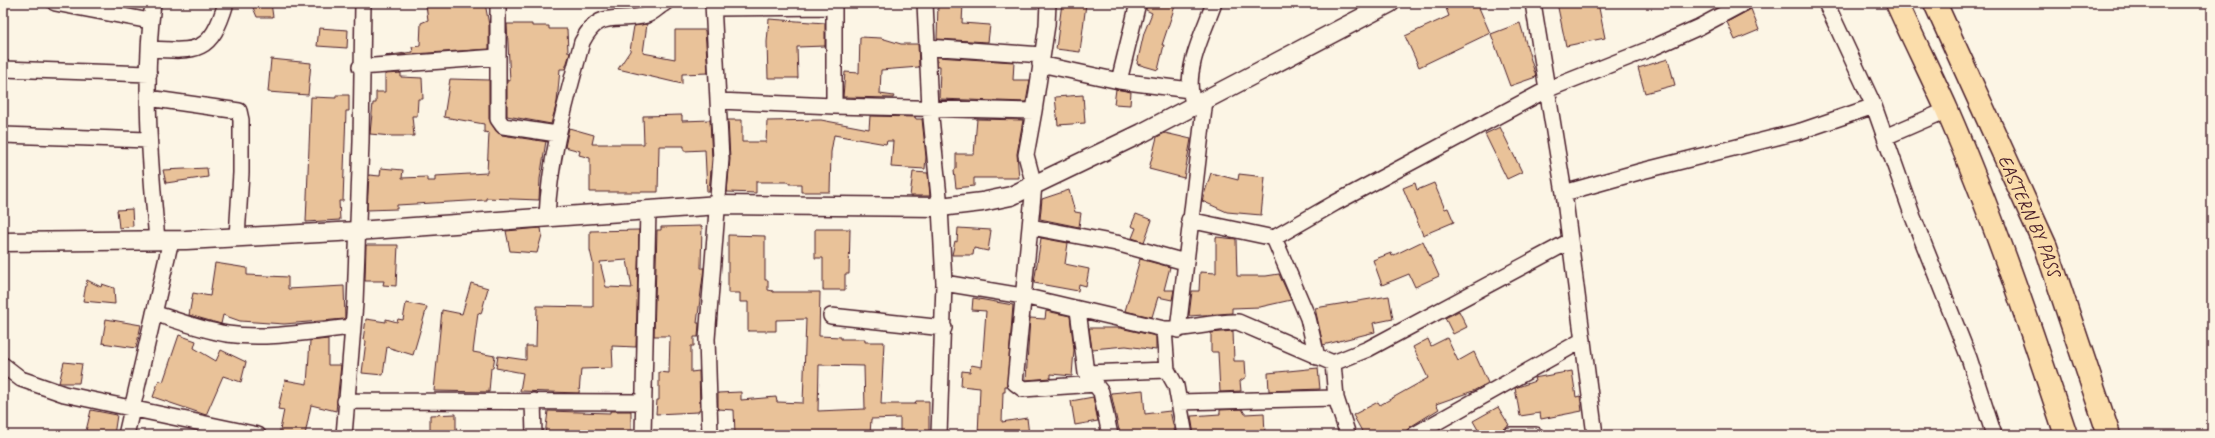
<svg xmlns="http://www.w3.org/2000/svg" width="2215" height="438" font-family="Caveat,sans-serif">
<rect width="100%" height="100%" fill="#fcf5e5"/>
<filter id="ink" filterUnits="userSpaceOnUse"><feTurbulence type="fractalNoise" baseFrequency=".025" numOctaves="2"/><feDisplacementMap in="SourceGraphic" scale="8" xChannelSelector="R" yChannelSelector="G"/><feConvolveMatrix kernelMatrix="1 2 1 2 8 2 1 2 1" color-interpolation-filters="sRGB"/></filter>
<g filter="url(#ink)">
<path fill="#e9c299" stroke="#4a1f2b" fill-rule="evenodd" d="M251,3h20l2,14h-16z
M439,3h46l4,22v24l-105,7 29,-4 -1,-5 8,-1 1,-23 7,-3 -2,-15z
M938,3h25l-1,20 28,2 -2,17 -51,-3z
M1062,3l24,1 -6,48 -24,-3z
M1147,3h29l-14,42h2l-6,25 -21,-6 7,-31 8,-20 -6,-3z
M1444,3h33l13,30 -71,34 -14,-31 44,-20z
M1557,3h41l7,35 -39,8z
M1751,9l8,21 -24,10 -8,-18z
M769,19l56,4v23l-28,1 1,31h-30l-1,-36z
M1520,23l16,54 -26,9 -19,-52z
M507,24h25v2h17v3h18l1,23 2,1 -5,16h-5l-3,33 -6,22 -44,-8v-36l3,1z
M647,24l-4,29 32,6v-29h30l3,43 -26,1v10l-64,-15 12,-18 4,-25z
M319,28l29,2 -1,18 -30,-2z
M860,37l21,1 20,6h17l1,23 -38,3 -1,24 14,2 -1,2 -50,-1 2,-25 14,1z
M937,57l77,5 -1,18h17l-4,22 -87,-3 1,-33h-3z
M271,59l40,4 -3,32 -40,-3z
M1668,59l7,26 -30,8 -7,-25z
M401,73v4l21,1 1,21h-5l-1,17h-5l2,20h-23l-21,-2 3,-31h3v-11h9v-18z
M450,79l39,1v39l7,12 6,4 46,7 -2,-1 -6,38 -1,21 -53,-2v2l-89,5v4l-30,1 2,-35 11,1 1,-8 22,2 -1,8 25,-1v4h8v-5l52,-3 2,-40 -5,-1v-8l-40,-7z
M1116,89l15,3 -1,13 -16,-1z
M336,95h13v16h-3l-3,90h-4l1,19 -34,2 5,-125 25,1z
M1083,95l2,28 -27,2 -3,-28z
M682,115v6l28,-1 2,39 -3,33h-2l-2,-42 -21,1v-5h-25l-1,46h-68v-34l-11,-3 1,-4 -15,-4 4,-19 25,7 -2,9h52l-1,-28z
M870,116l45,1 1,2h6l4,38 -1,12 -34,-2 2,-26h-6l-1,3 -52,-9 -3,17 -1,40h-29v-8h-12v-2h-33v11l-29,-1 3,-33 -2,-39h14v22h24l1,-21 54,-1 48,9z
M977,119l46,1 -6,34 2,24h-45v8l-18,2 -2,-18 2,-1v-15h18z
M1500,127l22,45 -15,7 -22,-45z
M1165,133l26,6 -7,39 -35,-9 8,-32z
M207,168l1,9 -42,6 -3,-13z
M913,172l15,1 2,23h-20z
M1211,173l27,7 1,-6 26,3 -4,38 -34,-3 -25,-11z
M1415,183l2,7 17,-7 11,26 3,-1 6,14 -31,13 -20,-47z
M1069,190l6,22 6,1 -2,14 -39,-8 2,-20z
M132,209l1,17 -14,2 -2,-18z
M1136,214l16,6 -8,22 -12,-4 4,-10 -5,-2z
M702,226l-1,42h3l-7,55h2l-1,14h-4v9h-3v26l8,-1 1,38 -2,3 -42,2 1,-14h2v-28l10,1 1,-37h-16l3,-106h4v-3z
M541,228l1,7 -5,18 -27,-2 -4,-20z
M958,228l33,2 -3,21 -14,-3 -1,7h-21l3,-14 2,1z
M815,229h35l-1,45h-4v16h-22v-32h-8z
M639,230l-3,117 -24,-1 1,22 -32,1 -2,24 -59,-2 3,-18 -27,-5 2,-12 28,4v-14h10l1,-40 56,1v-44l-3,-13v-19zM627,260l5,28 -26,-1 -6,-25z
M728,235l37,1v44h3v10l5,1v1h47l-1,44 22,1v2h24v3h19l-3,62h34l1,-3h13v31h-29v-14l-29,1 -1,16h-135l-1,-25 -16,-1v-16l23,-1v8l35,-3 1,5 26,1 3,-84 -30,1v11h-28v-29h-8v-9h-12zM819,365l45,1 1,43 -47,2z
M1216,237l20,2 1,37h29l13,-2 12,26 -31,7 -28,1v5l-43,3 3,-25h7l1,-19 16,1z
M1041,238l27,5 -3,21 24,5 -3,17 -7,-2 -1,7 -44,-8z
M1423,241l16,35 -24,11 -6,-13 -27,11 -9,-25 18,-7 1,3z
M366,245h32l-2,41 -13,-1 1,-4h-19z
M1140,259l30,8 -6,23h10l-2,10 -14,-3 -6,20 -27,-6z
M215,263l32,5v7l41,2v12l56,-3 1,33 -61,5 -44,-3 -17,-6 -2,9 -32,-9 4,-22 17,3z
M87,280l14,7 1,-3 12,4 1,16 -32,-3z
M471,283l17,5 -7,26 -3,-1 -5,39 22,4 -2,12h-2l-2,24 -55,-1 8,-81 20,4z
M1389,296l4,23 -20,4 2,9 -52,13 -8,-37z
M973,298l40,7 -6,81h-2v6h-2l-1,30 25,-4 2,17h-51l2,-47 -19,-2 1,-15 8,1 1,-7 11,2 4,-56 -14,-1z
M406,303l21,4 -14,48 -26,-8 -4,28 -21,-2 4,-32 -3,-1 3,-21 20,3v-3l11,3 1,-3 5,1z
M1046,311l24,5 4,34 -2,26 -21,-2v4l-25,2 4,-62 15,1z
M1459,311l8,16 -14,7 -8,-16z
M106,319l35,6 -5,23 -34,-5z
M1089,328h31l36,8v14l-30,-4 -34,3z
M1233,331l1,30h11l1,16 -6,4 1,10 -21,1 -2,-40h-7v-19z
M179,335l17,6 -2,7 22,13 5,-11 25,12 -5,20 -18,-6 -17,39 -53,-18 6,-17 4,2z
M1447,338l11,23 16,-9 14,31 -15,8 -37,13 3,5 -29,18 -5,8h-41l-11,-20 25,-13 2,3 48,-27 -15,-31 15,-8 3,7z
M328,339v26h13l-5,46 -25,-6 -6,30h-26l5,-25 -6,-1 7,-29 22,4 3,-43z
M64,362l18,2 -3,19h-20z
M1318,368l2,21 -51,2 -1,-18z
M1572,371l4,26 4,-1 2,15 -41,8 -1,-6 -20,3 -5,-28 20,-7 -1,-3z
M1143,390l2,24 25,-3 5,22 -17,2h-38l-9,-42z
M1093,397l5,24 -23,4 -4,-24z
M1498,407l11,18 -15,10h-13l-8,-14z
M1242,409l3,5 19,-1 1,22h-71l-3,-19 29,-2v-4z
M91,410l26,5 -3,20h-29z
M548,411l62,2v-2h21v24h-86z
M456,414v21h-26v-20z"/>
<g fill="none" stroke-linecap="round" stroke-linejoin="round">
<defs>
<path id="minor" d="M55,3l95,18
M153,3c-10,79 -3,158 4,237
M498,3v116l5,7 54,8
M925,3l5,105 10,99 4,76 -5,152
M1533,3l31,190
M1826,3l48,103 39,111 56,141 25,77
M714,8l120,-1
M927,47l115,8
M150,49c48,3 61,4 76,-46
M1040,64l79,17 71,9
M360,67l137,-10
M3,69l146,5
M1119,81l19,-78
M148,98l91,13 2,9v53l-4,64
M1192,99c-8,-31 12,-67 22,-96
M719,101l115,5 200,5 13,-86 1,-22
M834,106v-103
M1034,111l-8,44 8,30 -19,198 8,6 73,-5
M3,135l145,5
M1885,137l62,-27
M547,216c3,-62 19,-114 35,-174 17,-34 34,-19 65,-27 6,-2 12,-9 18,-12
M1189,220l85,18 61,-35 211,-113 106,-42 47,-21 45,-24
M1031,227l85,16 69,19
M1274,238l34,80 9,39
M944,283l79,13 141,33c25,1 49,-8 74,-7l95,41 35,-14 202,-108
M1078,310l8,63 15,19 9,43
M154,313c24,8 48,17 73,21 41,6 85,-3 126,-7
M831,316l113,12
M1164,329l3,41 9,16 9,49
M1178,330l27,-230
M1333,363l3,35 12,37
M3,365l18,14 43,15 194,41
M1086,373l81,-3
M345,401l298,1
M533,401l1,34
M1179,402l157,-4
M126,435l45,-195
M344,435l11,-132 6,-161 2,-139
M643,435l5,-226
M710,435l-3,-96 14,-180 -8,-156
M1414,435l169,-95
M1510,435h26
M1595,435l-31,-242 78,-22 159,-40 73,-25"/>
<path id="tertiary" d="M3,242l183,-2 171,-9 362,-26 221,2 42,-5 29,-6 131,-63 248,-130"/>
<g id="primary">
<path d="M1897,3c16,36 34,71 50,107 46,106 83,216 119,325"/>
<path id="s1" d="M1935,3l111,244 63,188"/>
</g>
</defs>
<use href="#minor" stroke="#4a1f2b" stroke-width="18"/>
<use href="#tertiary" stroke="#4a1f2b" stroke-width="21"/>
<use href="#primary" stroke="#4a1f2b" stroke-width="25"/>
<use href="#minor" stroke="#fcf5e5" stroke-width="15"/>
<use href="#tertiary" stroke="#fcf5e5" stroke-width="18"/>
<use href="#primary" stroke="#fbddab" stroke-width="22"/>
</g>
</g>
<g text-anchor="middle" stroke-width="4" stroke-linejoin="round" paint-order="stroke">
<g font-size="19" fill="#4a1f2b" stroke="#fcf5e5">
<text dy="7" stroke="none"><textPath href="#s1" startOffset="233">EASTERN BY PASS</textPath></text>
</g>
</g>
<rect width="2215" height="438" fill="none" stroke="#fcf5e5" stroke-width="16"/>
<rect x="8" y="8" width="2199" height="422" fill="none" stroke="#4a1f2b" stroke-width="1.5" filter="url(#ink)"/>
</svg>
